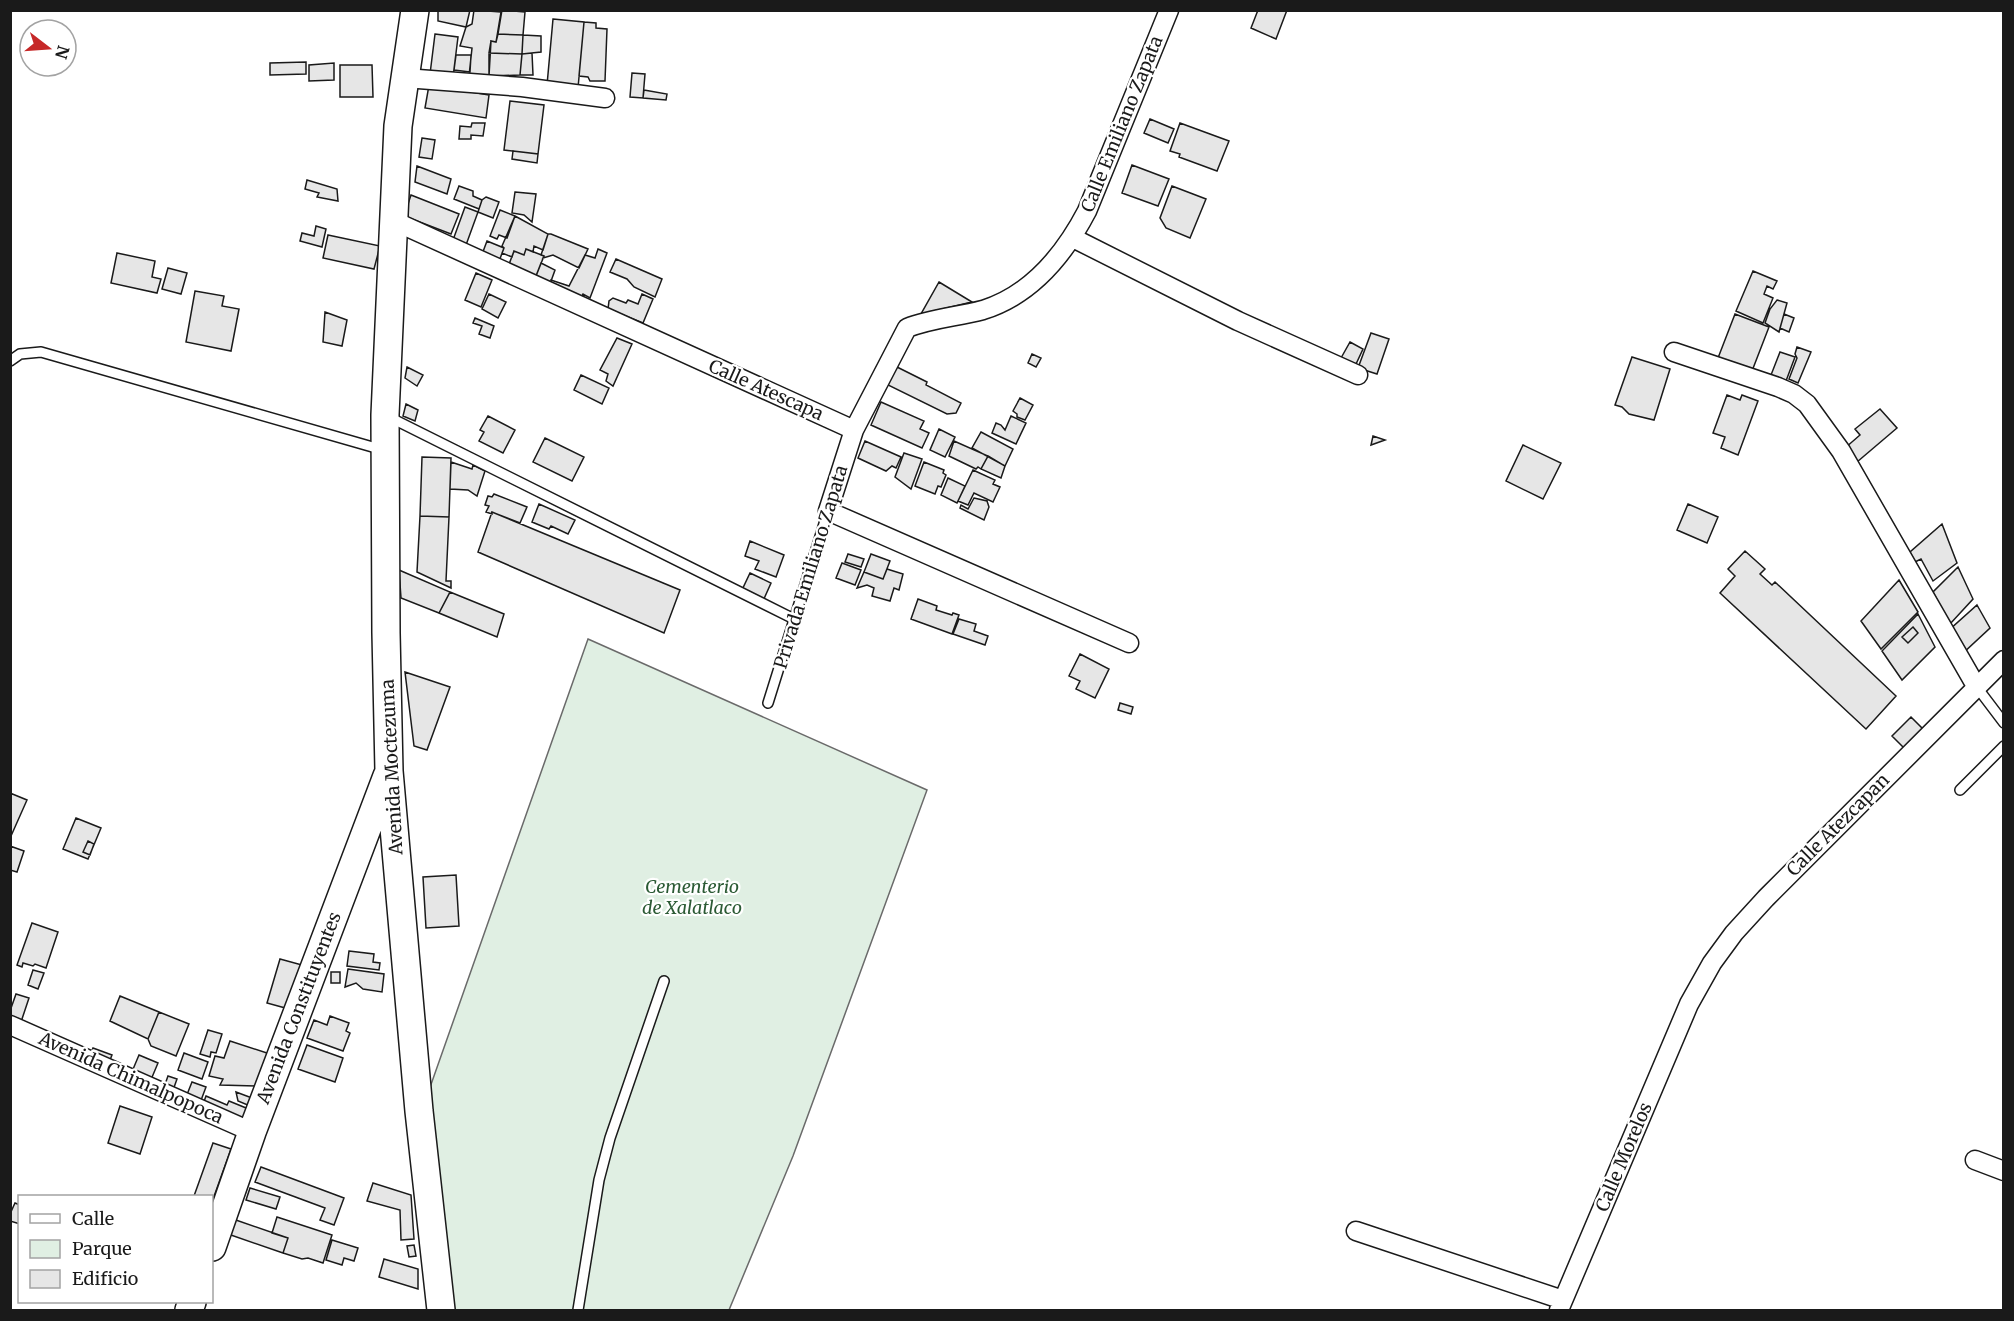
<svg xmlns="http://www.w3.org/2000/svg" width="2014" height="1321" font-family="Merriweather,serif">
<rect width="100%" height="100%" fill="#fff"/>
<path fill="#e0efe3" stroke="#6a6a6a" stroke-width="1.5" d="M588,639l339,151 -134,366 -64,154h-278l-29,-200z"/>
<path fill="#e6e6e6" stroke="#1a1a1a" stroke-width="1.5" d="M438,10h32l-4,17 -28,-6z
M474,10l27,2 -5,30 -5,-1 -2,35h-20l3,-28 -12,-2 6,-19 6,-3z
M502,10l23,2 -2,23 -25,-1z
M1258,10h29l-11,29 -25,-11z
M553,19l31,3 -6,66 -31,-3z
M584,22l12,1v5l11,1 -2,52h-15l-2,-4 -9,-1z
M435,34l23,3 -5,40 -23,-3z
M498,34l25,1 -1,19 -33,-1 2,-12 5,1z
M523,35l18,1v16l-19,2z
M489,53l33,1 -2,21 -31,1z
M532,53l1,22h-13l2,-21z
M456,55h15l-1,17 -16,-2z
M306,62v12l-36,1v-12z
M334,63v17l-25,1v-16z
M340,65h32l1,32h-33z
M632,73l13,1 -2,24 -13,-1z
M429,85l60,10 -3,23 -61,-10z
M644,90l23,4 -1,6 -23,-2z
M510,101l34,4 -6,49 -34,-4z
M1150,119l24,10 -6,14 -24,-10z
M472,123h13l-2,13 -12,-1v4h-12l1,-13 11,1z
M1180,123l49,18 -12,30 -38,-14 1,-3 -10,-3z
M422,138l13,2 -3,19 -13,-2z
M513,151l25,3 -1,9 -25,-4z
M1132,165l37,14 -11,27 -36,-13z
M417,166l34,13 -4,15 -32,-12z
M307,180l30,9 1,12 -21,-4 2,-4 -14,-4z
M459,186l14,5v5l9,4 -3,9 -25,-10z
M1172,186l34,13 -16,39 -24,-10 -6,-10z
M515,192l21,2 -4,28 -8,-7 -12,-2z
M411,195l48,19 -8,20 -47,-18z
M486,197l13,5 -6,16 -15,-6 4,-12z
M465,207l13,5 -12,33 -13,-5z
M500,210l15,6 -8,22 -8,-3 -2,4 -7,-3z
M515,216l33,18 -5,16 -9,-4 -1,6 -7,-3 -2,6 -10,-4 -2,6 -10,-4 2,-5 -2,-2z
M316,226l10,3 -4,18 -22,-6 2,-8 12,3z
M548,234h3l37,15 -9,19 -26,-13 -10,3 1,-2 -3,-1z
M328,235l52,11 -6,23 -51,-11z
M487,241l17,7 -6,16 -17,-7z
M526,249l18,7 -8,20 -28,-9 6,-16 10,4z
M598,249l9,4 -17,45 -7,-4 -3,6 -24,-9 -5,-9v-2l18,6 16,-31 10,3z
M117,253l38,8 -3,16 9,2 -4,14 -46,-10z
M616,259l46,20 -7,18 -21,-10 -7,-8 -17,-7z
M541,263l14,7 -5,14 -14,-8z
M168,268l19,5 -6,21 -19,-5z
M1753,271l24,10 -4,8 -6,-3 -3,8 9,4 -10,25 -27,-12z
M476,273l16,7 -11,27 -16,-7z
M939,282l33,20 -51,12z
M195,291l29,5 -2,10 17,3 -8,42 -45,-9z
M489,294l17,8 -8,16 -16,-9z
M642,294l11,5 -10,24 -35,-14 1,-8 4,-3 13,5 2,-3 10,4z
M1777,300l10,3 -8,29 -14,-9 5,-14z
M325,312l22,8 -5,26 -19,-4z
M1735,314l34,13 -17,44 -34,-13z
M1784,314l10,4 -5,14 -9,-4z
M475,318l19,8 -4,12 -11,-4 3,-8 -9,-3z
M1371,333l18,6 -12,35 -19,-6z
M617,338l15,6 -19,42 -7,-5 2,-7 -8,-4z
M1350,342l13,7 -7,15 -15,-6z
M1797,347l14,5 -13,31 -9,-4 8,-21 -2,-4z
M1780,352l15,5 -9,24 -15,-6z
M1032,354l9,4 -5,9 -8,-4z
M1632,357l38,12 -16,51 -25,-6 -7,-7 -7,-2z
M895,366l32,16 -1,3 35,18 -5,10 -9,1 -61,-30z
M407,367l16,8 -6,11 -12,-8z
M581,375l28,13 -7,16 -28,-14z
M1727,395l13,5 2,-5 16,6 -20,54 -17,-7 4,-11 -12,-4z
M1020,398l13,7 -8,15 -8,-3v-3l-4,-3z
M881,402l43,19 -4,8 9,4 -7,15 -51,-23z
M406,404l12,6 -3,11 -12,-5z
M1880,409l17,19 -40,34 -12,-14 15,-13 -5,-6z
M488,416l27,14 -12,23 -24,-12 5,-9 -4,-2z
M1011,416l15,7 -10,21 -24,-11 4,-10 5,2 4,5z
M939,429l16,8 -10,20 -15,-7z
M981,432l32,17 -8,17 -33,-18z
M1373,436l12,4 -14,5z
M545,438l39,19 -12,24 -39,-19z
M865,441l36,16 -5,11 -4,-2 -6,5 -28,-13z
M954,441l34,15 -7,13 -3,-2 -2,2 -27,-13z
M1523,445l38,18 -18,36 -37,-18z
M904,453l18,6 -11,30 -16,-12z
M988,456l17,10 -4,12 -20,-9z
M422,457l29,1 -2,59 -29,-1z
M451,462l21,7 1,-4 12,6 -8,25 -9,-6 -18,-1z
M924,462l20,8 -1,3 3,2 -5,12 -3,-1 -3,8 -20,-8z
M973,470l22,10 -2,4 7,3 -7,15 -19,-9 -6,12 -10,-4z
M948,478l17,8 -8,17 -16,-8z
M494,494l33,13 -7,16 -28,-11v2l-6,-2 3,-6 -4,-1 3,-9 4,1z
M974,498l13,3 2,6 -5,13 -24,-12 1,-3 7,4z
M539,504l36,16 -7,14 -17,-8 -2,3 -17,-7z
M1688,504l30,13 -11,26 -30,-13z
M492,512l188,78 -16,43 -186,-81z
M420,516l29,1 -3,64h5v7l-34,-16z
M1942,524l15,39 -24,18 -12,-22 -6,3 -5,-10z
M750,541l34,14 -8,22 -21,-8 4,-8 -14,-5z
M1745,551l20,18 -5,5 12,11 3,-3 121,114 -30,33 -146,-136 15,-17 -7,-7z
M848,554l16,5 -3,8 -16,-5z
M871,554l19,7 -7,18 -19,-7z
M842,563l19,7 -6,15 -19,-7z
M1958,567l15,32 -23,25 -17,-32z
M887,569l16,5 -4,16 -5,-2 -4,13 -18,-5 2,-8 -7,-3 -10,3 7,-16 19,7z
M399,570l51,22 -11,21 -38,-15z
M750,573l21,10 -8,18 -21,-11z
M1899,580l19,32 -37,37 -20,-28z
M450,592l54,22 -7,23 -58,-24z
M918,599l19,7 -1,4 16,5 1,-2 6,2 -7,19 -41,-15z
M1977,605l13,23 -28,26 -14,-23z
M1918,614l17,33 -33,33 -20,-29z
M959,619l17,5 -2,7 14,5 -3,9 -32,-11z
M1913,627l5,6 -10,10 -6,-6z
M1080,654l29,15 -14,29 -19,-9 4,-8 -11,-5z
M405,672l45,15 -23,63 -13,-4z
M1120,703l13,4 -2,7 -13,-4z
M1911,717l15,15 -19,19 -15,-15z
M10,793l17,7 -16,36 -1,-1z
M76,818l25,10 -13,31 -25,-10z
M88,841l6,3 -4,11 -7,-3z
M10,846l14,5 -7,21 -7,-2z
M456,875l3,51 -33,2 -3,-51z
M32,923l26,9 -12,36 -11,-4 -2,2 -10,-3 -1,4 -5,-2z
M349,951l25,3 -1,8 7,1 -1,7 -32,-4z
M280,959l22,6 -13,44 -22,-6z
M348,969l36,5 -2,18 -19,-3 -7,-6 -11,4z
M33,970l11,3 -6,16 -10,-4z
M331,972h9v11h-9z
M16,994l13,4 -8,24 -11,-3v-8z
M120,996l39,16 -11,27 -38,-18z
M159,1012l30,12 -13,32 -25,-10 -3,-7z
M330,1016l19,7 -3,8 4,2 -7,18 -36,-13 7,-18 13,5z
M208,1030l14,4 -6,19 -5,-1 -1,5 -10,-3z
M230,1041l40,13 -12,32 -38,-1 3,-6 -14,-3 6,-20 9,2z
M307,1045l36,13 -8,24 -37,-13z
M93,1048l19,7 -4,10 -19,-7z
M184,1053l24,9 -6,17 -24,-9z
M139,1055l19,8 -8,19 -19,-8z
M168,1076l9,3 -5,14 -9,-3z
M192,1082l14,5 -6,16 -14,-6z
M236,1092l16,6 -2,8 -12,-5z
M206,1096l21,9 2,-4 22,9 -6,14 -43,-17z
M120,1106l32,11 -12,37 -32,-11z
M213,1143l18,6 -19,53v-6h-18z
M261,1167l83,31 -10,27 -14,-5 5,-12 -70,-26z
M373,1183l38,12 3,44 -13,1 -1,-30 -33,-9z
M250,1188l30,9 -4,12 -30,-9z
M15,1203l5,2v19l-10,-3v-7z
M277,1217l55,18 -9,28 -15,-5 -6,1 -19,-6 5,-15 -16,-5z
M233,1219l55,19 -5,15 -55,-19z
M332,1240l26,8 -4,13 -10,-3 -2,7 -16,-5z
M414,1245l2,11 -7,1 -2,-11z
M384,1259l34,10v20l-39,-12z"/>
<g fill="none" stroke-linecap="round" stroke-linejoin="round">
<defs>
<path id="service" d="M10,361l10,-7 21,-2 342,98
M387,416l407,203
M1976,686l28,37
M768,703l60,-192
M1960,790l44,-44
M578,1310l21,-130 11,-42 54,-157"/>
<path id="minor" d="M405,78l117,9 83,11
M394,221l460,209
M1073,238l165,83 120,54
M1674,352l104,35 16,7 13,10 34,47 135,235
M1129,643l-301,-132 26,-81 53,-102c25,-10 50,-11 76,-18 48,-15 81,-55 104,-99l82,-201
M10,1025l242,107
M1975,1160l29,11
M1356,1231l207,69
M1559,1310l130,-306 23,-41 22,-30 32,-35 238,-238"/>
<path id="secondary" d="M415,10l-17,116 -13,289 1,218 3,138 30,340 22,199
M212,1247l40,-115 135,-356
M189,1310l3,-8"/>
</defs>
<use href="#service" stroke="#1a1a1a" stroke-width="12"/>
<use href="#minor" stroke="#1a1a1a" stroke-width="21"/>
<use href="#secondary" stroke="#1a1a1a" stroke-width="30"/>
<use href="#service" stroke="#fff" stroke-width="9"/>
<use href="#minor" stroke="#fff" stroke-width="18"/>
<use href="#secondary" stroke="#fff" stroke-width="27"/>
</g>
<g text-anchor="middle" stroke-width="4.5" stroke-linejoin="round" paint-order="stroke">
<g font-size="18" fill="#1a1a1a" stroke="#fff">
<text transform="translate(1122 124) rotate(-68)" y="6">Calle Emiliano Zapata</text>
<text transform="translate(766 390) rotate(24)" y="6">Calle Atescapa</text>
<text transform="translate(811 567) rotate(-73)" y="6">Privada Emiliano Zapata</text>
<text transform="translate(392 767) rotate(-93)" y="6">Avenida Moctezuma</text>
<text transform="translate(1838 825) rotate(-45)" y="6">Calle Atezcapan</text>
<text transform="translate(299 1008) rotate(-69)" y="6">Avenida Constituyentes</text>
<text transform="translate(131 1078) rotate(24)" y="6">Avenida Chimalpopoca</text>
<text transform="translate(1624 1157) rotate(-67)" y="6">Calle Morelos</text>
</g>
<g font-size="18" font-style="italic" fill="#2b5a34" stroke="#fff">
<text x="692" y="893">Cementerio<tspan x="692" dy="21">de Xalatlaco</tspan></text>
</g>
</g>
<rect width="2014" height="1321" fill="none" stroke="#1a1a1a" stroke-width="24"/>
<rect x="18" y="1195" width="195" height="108" fill="#ffffff" stroke="#a3a3a3" stroke-width="1.5"/>
<rect x="30" y="1214" width="30" height="9" fill="#ffffff" stroke="#a3a3a3" stroke-width="1.5"/>
<text x="72" y="1225" font-size="18" fill="#1a1a1a">Calle</text>
<rect x="30" y="1240" width="30" height="18" fill="#e0efe3" stroke="#a3a3a3" stroke-width="1.5"/>
<text x="72" y="1255" font-size="18" fill="#1a1a1a">Parque</text>
<rect x="30" y="1270" width="30" height="18" fill="#e6e6e6" stroke="#a3a3a3" stroke-width="1.5"/>
<text x="72" y="1285" font-size="18" fill="#1a1a1a">Edificio</text>
<g transform="translate(48 48) rotate(107)"><circle r="28" fill="#ffffff" stroke="#a3a3a3" stroke-width="1.5"/>
<path d="M0-4.5L10 22L0 15L-10 22Z" fill="#c62828"/>
<text y="-9" font-size="16" font-weight="bold" text-anchor="middle" fill="#1a1a1a">N</text>
</g>
</svg>
